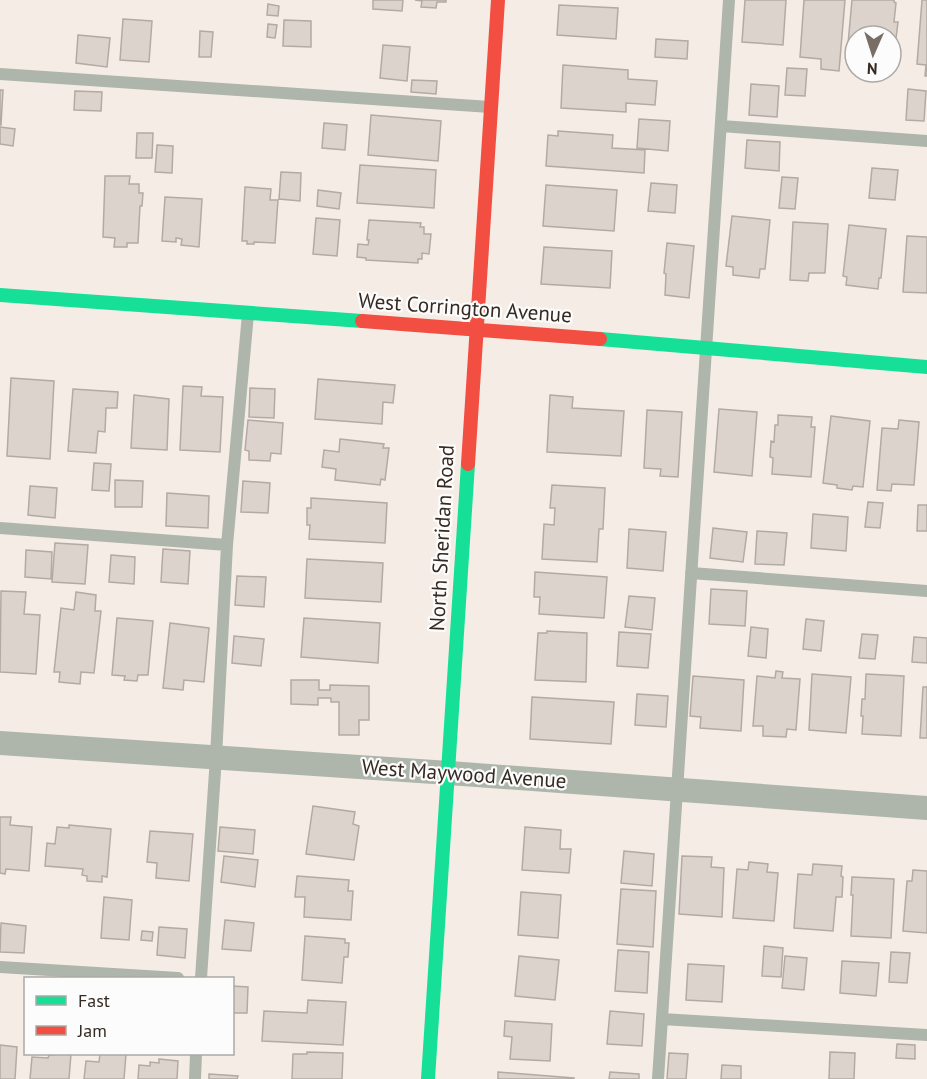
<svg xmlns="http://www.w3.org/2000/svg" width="927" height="1079" font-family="'PT Sans',sans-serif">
<rect width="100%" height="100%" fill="#f5ede5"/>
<path fill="#dcd4cc" stroke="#b3aaa3" stroke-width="1.5" d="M373,0h30l-1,11 -29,-2z
M415,0h31v2h-9l-1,6 -15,-1 1,-6z
M745,0h41l-3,45 -41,-3z
M804,0h41l-6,71 -18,-2v-10l-21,-2z
M852,0h42v2l2,1 -2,19h4l-5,42h-2v-28h-36v8h-7z
M922,0h5v76h-2l1,-11 -9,-1z
M268,4l11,2 -1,10 -11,-1z
M559,5l59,3 -2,31 -59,-4z
M123,19l29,2 -3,41 -29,-2z
M284,20l27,1v26l-28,-1z
M268,24l9,1 -2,13 -8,-1z
M200,31l13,1 -2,25h-12z
M78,35l32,3 -3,29 -31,-4z
M656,39l32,2 -1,18 -32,-2z
M383,45l27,2 -3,34 -27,-3z
M563,65l65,5v9l29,2 -2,24 -29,-2v9l-65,-4z
M787,68l20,1 -2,27 -20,-1z
M412,80l25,1 -1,13 -25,-2z
M751,84l28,2 -2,31 -28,-2z
M908,89l18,2 -2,30 -18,-1z
M0,90h3l-2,35h-1z
M75,91l27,1 -1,19 -27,-1z
M371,115l70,6 -3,40 -70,-6z
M639,119l31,2 -2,30 -31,-3z
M324,123l23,2 -2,25 -23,-2z
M0,127l15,2 -2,17 -13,-2z
M558,131l55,4 -1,13 33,2 -1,23 -98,-7 2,-31 10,1z
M137,133h16l-1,25h-16z
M747,140l33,2 -1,29 -34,-3z
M157,145l16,1 -1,27 -17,-1z
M360,165l76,5 -2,38 -77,-5z
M872,168l26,2 -3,30 -26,-2z
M281,172l20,1 -1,28 -21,-2z
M105,176h25l-1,8h10v9h4l-1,13h-2l-2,37h-11v4h-13l1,-9 -12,-1z
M782,177l16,1 -3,31 -16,-1z
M651,183l26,2 -2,28 -27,-2z
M546,185l71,5 -3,41 -71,-5z
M245,187l26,2 -1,11h8l-3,43 -21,-1v2h-7v-3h-5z
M318,190l23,3 -2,16 -22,-3z
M165,197l37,2 -3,48 -18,-2 1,-6 -6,-1v4l-14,-1z
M732,216l38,4 -5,49h-5l-1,9 -26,-3v-8l-7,-1z
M316,218l24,2 -3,36 -24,-2z
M369,220l52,3 -1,4h4v7h7l-2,20 -7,-1v6h-4v4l-52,-3v-2l-9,-1 1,-13 10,1 1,-5h-2z
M793,222l35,2 -3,49h-16l-1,8 -18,-1z
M849,225l37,4 -5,49h-2l-1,11 -32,-4 1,-8 -4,-1z
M907,236l20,1v56l-24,-1z
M667,243l27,3 -5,52 -24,-3 1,-21 -2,-1z
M544,247l68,4 -2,37 -69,-4z
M11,378l43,3 -4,78 -43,-3z
M318,379l77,6 -2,18 -10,-1 -1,22 -67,-5z
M183,386l19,1 -1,9 22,1 -3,55 -40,-2z
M250,388l25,1 -1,29 -25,-1z
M73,389l45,3 -1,16h-11l-1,24 -7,-1 -2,22 -28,-2z
M134,395l35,4 -2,51 -36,-2z
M550,395l23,2 -1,11 52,3 -3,45 -74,-4z
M719,409l38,3 -5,64 -38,-4z
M647,410l35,2 -4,65 -18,-1 1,-7 -17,-1z
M778,415l34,2 -1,10h4l-4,50 -39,-3 1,-16 -3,-1 1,-16 3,1 1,-17h3z
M831,416l39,5 -7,66 -10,-1 -1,4 -15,-2v-3l-14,-2z
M248,420l35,3 -2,31 -10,-1 -1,8 -21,-1v-9l-4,-1z
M899,420l20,2 -5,63 -22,-1 -1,7 -14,-1 5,-62 16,1z
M340,439l44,5 -1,4h6l-4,32 -4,-1 -1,6 -45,-5 1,-11 -14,-2 2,-17 15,2z
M94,463l17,1 -2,27 -17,-1z
M115,480l28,1 -1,26h-27z
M243,481l27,2 -2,30 -27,-1z
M552,485l53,3 -2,41h-4l-2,33 -55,-3 2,-35 10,1 1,-17h-5z
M30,486l27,2 -2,30 -27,-3z
M167,493l42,3 -1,32 -42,-2z
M311,498l76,5 -2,40 -76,-4 1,-14h-3v-17h4z
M868,502l15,1 -3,25 -15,-1z
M918,505h9v26h-10z
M813,514l35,3 -2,34 -35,-3z
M713,528l34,4 -4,30 -33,-4z
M629,529l37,3 -3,39 -36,-3z
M757,531l30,2 -3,32 -29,-1z
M55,543l33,2 -3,39 -33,-2z
M163,549l27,2 -2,33 -27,-2z
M26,550l26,2 -1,27 -26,-2z
M111,555l24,2 -1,27 -25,-2z
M307,559l76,4 -2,39 -76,-4z
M535,572l72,5 -3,41 -65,-4 1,-17h-6z
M237,576l29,1 -2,30 -29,-2z
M711,589l36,2 -2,35 -36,-2z
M1,591l25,1 -2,22 16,1 -4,59 -36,-2z
M76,592l20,3 -1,16h6l-7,62 -13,-1 -1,12 -21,-2 1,-10h-6l7,-64 13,2z
M629,596l26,2 -3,32 -27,-3z
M117,618l36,3 -5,54h-10l-1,6 -13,-1 1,-4 -13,-1z
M304,618l76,5 -2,40 -77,-6z
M806,619l18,2 -3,30 -18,-2z
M170,623l39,5 -5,54 -20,-2 -1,10 -20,-2z
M751,627l17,2 -2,29 -18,-2z
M547,631l40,2 -1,49 -51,-2 3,-47h9z
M619,632l32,2 -3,34 -31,-2z
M862,634l16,1 -3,24 -16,-1z
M234,636l30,3 -3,27 -29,-3z
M914,637l13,1v25l-15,-1z
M776,671l7,1 -1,6 18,1 -4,51 -9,-1 -1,8 -23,-1v-10h-10l4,-50 18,2z
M812,674l39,3 -5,56 -37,-3z
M866,674l38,2 -3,60 -39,-2 1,-18h-2l1,-17h3z
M693,676l51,4 -3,51 -41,-3 1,-11 -11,-1z
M291,680h28v10h11v-5l39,1v34h-10v15h-20v-33h-8v-4h-13v7l-27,-1z
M923,687h4v51h-7z
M637,694l31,2 -2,31 -31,-2z
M532,697l82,5 -3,42 -81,-5z
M313,806l42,6 -2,12 6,2 -5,34 -48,-6z
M0,817h11l-1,8 22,2 -3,44 -23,-2 -1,5 -5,-1z
M69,825l42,4 -4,48 -5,-1v6l-15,-1v-5l-5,-1 1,-6 -38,-3 2,-23 8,1 2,-17 12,1z
M220,827l35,3 -2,24 -35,-3z
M525,827l36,3 -1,19h11l-2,24 -47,-3z
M150,831l43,3 -4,47 -33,-3 1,-15 -10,-1z
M624,851l30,3 -2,32 -31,-3z
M224,856l34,4 -3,27 -34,-5z
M682,856l30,1 -1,10 13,1 -2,49 -43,-3z
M749,862l19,2 -1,8 11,1 -4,48 -41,-3 4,-49 11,1z
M813,864l29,2 -1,10 2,1 -1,20h-6l-3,34 -39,-3 4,-54 14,1z
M913,870l14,1v62l-24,-2 4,-50h5z
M297,876l52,4 -1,11h5l-2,29 -47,-3 1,-20h-10z
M852,877l42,2 -3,59 -40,-2 2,-41h-2z
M621,889l35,2 -3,56 -36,-3z
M521,892l40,3 -3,43 -40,-3z
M104,897l28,3 -3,40 -28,-2z
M225,920l29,3 -3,28 -29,-2z
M1,923l25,3 -2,27 -24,-1z
M159,927l28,2 -2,29 -28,-3z
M142,931l11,1 -1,9 -11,-1z
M305,936l40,3v4h4l-1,14h-4l-2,26 -40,-3z
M764,946l19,2 -2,29 -19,-1z
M618,950l31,2 -2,41 -32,-2z
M891,952l19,1 -3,30 -18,-1z
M519,956l40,4 -4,40 -40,-4z
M785,956l22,2 -3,32 -22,-2z
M842,961l37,2 -3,33 -36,-3z
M688,964l36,2 -2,36 -36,-2z
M232,986l16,1 -1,26h-15z
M308,1000l38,2 -3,43 -81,-4 2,-30 43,2z
M610,1011l34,3 -2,32 -35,-2z
M505,1021l47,3 -2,37 -40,-2 2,-22 -8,-1z
M897,1044l18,1v14l-19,-1z
M0,1045l17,2 -2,32h-15z
M307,1052l36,1 -1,26h-50l1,-25h14z
M830,1052l25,1 -1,26h-25z
M669,1053l19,1 -2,25h-19z
M55,1054h16l-2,25h-39l2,-22 16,1 1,-3h5z
M100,1054h26l-2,25h-40l2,-18 13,1z
M159,1059l19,2 -1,18h-39l1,-14 11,1v-4l9,1z
M722,1065l19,1v13h-20z
M498,1072l76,6v1h-76z
M610,1072l29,2v5h-30z
M209,1074l29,2 -1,3h-28z"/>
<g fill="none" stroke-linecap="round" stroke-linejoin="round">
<path stroke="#aeb5aa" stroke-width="12" d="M0,74l490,33
M721,126l206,15
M0,528l227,17
M691,573l236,18
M0,967l178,11
M201,978l15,-221 11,-212 21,-231
M662,1019l265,16
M195,1079l1,-25
M658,1079l71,-1079"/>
<path stroke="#aeb5aa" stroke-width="24" d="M0,743l449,30 478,35"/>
<path stroke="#16e098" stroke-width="14" d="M0,295l362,26
M600,339l327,28
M428,1079l40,-615"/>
<path stroke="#f24e42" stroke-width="14" d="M362,321l238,18
M468,464l30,-464"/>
</g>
<g text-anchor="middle" stroke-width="4.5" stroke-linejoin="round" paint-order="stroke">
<g font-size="21" fill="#342a21" stroke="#fcfcfc">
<text transform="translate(465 308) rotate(4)" y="7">West Corrington Avenue</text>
<text transform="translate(442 538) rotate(-87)" y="7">North Sheridan Road</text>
<text transform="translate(464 774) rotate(4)" y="7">West Maywood Avenue</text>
</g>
</g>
<rect x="24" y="977" width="210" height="78" fill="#fcfcfc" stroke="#aca8a4" stroke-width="1.5"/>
<rect x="36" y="996" width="30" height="9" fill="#16e098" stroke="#aca8a4" stroke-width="1.5"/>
<text x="78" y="1007" font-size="18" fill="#342a21">Fast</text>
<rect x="36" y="1026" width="30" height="9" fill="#f24e42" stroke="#aca8a4" stroke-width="1.5"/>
<text x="78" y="1037" font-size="18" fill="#342a21">Jam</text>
<g transform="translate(873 54) rotate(183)"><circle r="28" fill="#fcfcfc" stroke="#aca8a4" stroke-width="1.5"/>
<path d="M0-4.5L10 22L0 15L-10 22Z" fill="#786e66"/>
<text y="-9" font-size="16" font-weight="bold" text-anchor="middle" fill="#342a21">N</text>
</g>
</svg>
